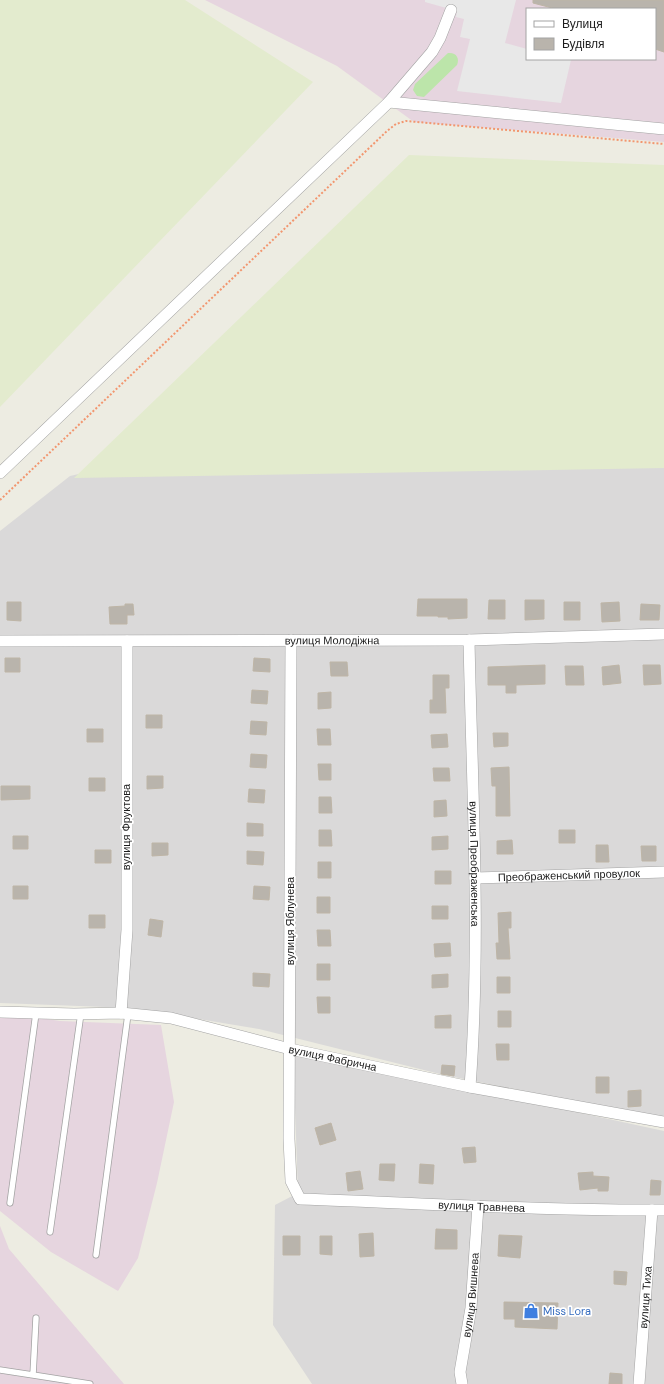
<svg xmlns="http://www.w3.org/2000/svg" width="664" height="1384" font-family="'DM Sans',sans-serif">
<rect width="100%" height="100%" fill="#edece2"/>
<path fill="#dad9d9" d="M664,391v728l-220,-44 -185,-46 -127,-21 -132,-5v-472l70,-55 266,-61z
M293,1051l371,80v253h-352l-39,-59 2,-120 23,-12z"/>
<path fill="#e6d5df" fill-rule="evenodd" d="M205,0h459v142l-250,-20 -77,-56zM527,9h128v50h-128z
M0,1012l60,9 101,4 13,77 -17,81 -19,75 -20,33 -67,-39 -51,-41z
M0,1226l9,23 115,135h-124z"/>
<path fill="#e3ebce" d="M0,0h185l128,82 -313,325z
M409,155l255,10v303l-590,10z"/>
<path fill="#bce5aa" d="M448,53c8,-1 12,5 9,12l-31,30 -2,2 -7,-1 -4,-6 2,-6z"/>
<path fill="#e8e8e8" d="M425,0h91l-11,43 22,6v10l44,1 -10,43 -104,-12 13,-52 -10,-2 4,-18 -8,-2 1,-6 -32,-9z"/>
<path fill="#b9b4ac" stroke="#beb5a6" d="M533,0h131v52l-9,-3v-40h-99l-23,-6z
M418,599h49v19l-19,1v-2h-10v-1h-21z
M489,600h16v19h-17z
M525,600h19v19l-19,1z
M7,602h14v19l-14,-1z
M564,602h16v18h-16z
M619,602l1,19 -18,1 -1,-19z
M125,604h8l1,11h-7v9h-17l-1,-17 16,-1z
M641,604l19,1 -1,15h-19z
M5,658h15v14h-15z
M254,658l16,1v13l-17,-1z
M330,662h17l1,14h-17z
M545,665v19l-29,1v8h-10v-8h-18v-18z
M619,665l2,18 -18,2 -1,-18z
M643,665h17l1,19 -17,1z
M565,666h18l1,19h-18z
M433,675h16v13h-4l1,25h-16v-13h3z
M252,690l16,1 -1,13 -16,-1z
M331,692v16l-13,1v-16z
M146,715h16v13h-16z
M251,721l16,1 -1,13 -16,-1z
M87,729h16v13h-16z
M317,729h13l1,16h-13z
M493,733h15v13l-14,1z
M447,734l1,13 -16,1 -1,-13z
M251,754l16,1 -1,13 -16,-1z
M318,764h13v16h-12z
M509,767l1,49h-14v-30h-4l-1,-18z
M433,768h16l1,13h-16z
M147,776h16v12l-16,1z
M89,778h16v13h-16z
M1,786h29v13l-29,1z
M249,789l16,1 -1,13 -16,-1z
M319,797h12l1,16h-13z
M446,800l1,16 -13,1v-16z
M247,823l16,1v12h-16z
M319,830h12l1,16h-13z
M559,830h16v13h-16z
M13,836h15v13h-15z
M448,836v13l-16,1v-13z
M512,840l1,14h-16v-13z
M152,843h16v12l-16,1z
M596,845h12l1,17h-13z
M641,846h15v15h-14z
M95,850h16v13h-16z
M247,851l17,1 -1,13 -16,-1z
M318,862h13v16h-13z
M435,871h16v13h-16z
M13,886h15v13h-15z
M254,886l16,1 -1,13 -16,-1z
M317,897h13v16h-13z
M432,906h16v13h-16z
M511,912v16h-3l2,31h-13l-1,-16h3l-1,-30z
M89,915h16v13h-16z
M150,919l13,2 -2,16 -13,-2z
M317,930h13l1,16h-13z
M450,943l1,13 -16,1 -1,-13z
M317,964h13v16h-13z
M253,973l17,1 -1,13 -16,-1z
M448,974v13l-16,1v-13z
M497,977h13v16h-13z
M317,997h13v16h-12z
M498,1011h13v16h-13z
M451,1015v13h-16v-12z
M496,1044h13v16h-12z
M442,1065l13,1 -1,10 -13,-2z
M596,1077h13v16h-13z
M641,1090v16l-13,1v-16z
M331,1123l5,17 -16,5 -5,-17z
M475,1147l1,15 -12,1 -2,-15z
M380,1164h15l-1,17 -15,-1z
M420,1164l14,1 -1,19 -14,-1z
M360,1171l3,18 -15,2 -2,-18z
M593,1172v4l16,1 -1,14h-10v-3l-18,2 -2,-17z
M651,1180l10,1 -1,14h-10z
M436,1229l21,1v19h-22z
M373,1233l1,23 -14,1 -1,-23z
M499,1235l23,1 -2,22 -22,-2z
M283,1236h17v19h-17z
M320,1236h12v19l-12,-1z
M614,1271l13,1 -1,13 -12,-1z
M504,1302l54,1 -1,26 -42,-2v-8h-11z
M610,1373l12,1v10h-13z"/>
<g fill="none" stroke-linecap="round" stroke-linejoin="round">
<defs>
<path id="lane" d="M10,1203l26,-190
M50,1232l31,-219
M96,1255l32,-241
M0,1370l33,5 3,-57
M33,1375l57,9"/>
<g id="street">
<path d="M389,102l275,27"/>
<path d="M0,473l389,-371 43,-50 8,-14 11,-28"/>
<path id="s1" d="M291,640l-2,499 2,42 9,18c121,4 243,12 364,11"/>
<path id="s2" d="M469,640c3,149 12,298 1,447"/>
<path id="s3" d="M0,641l469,-1 195,-6"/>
<path id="s4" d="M475,878l189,-6"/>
<path id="s5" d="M0,1012l74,2 47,-1 50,5 119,31 180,38 194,35"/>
<path d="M121,1013l6,-83v-289"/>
<path id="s6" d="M462,1384l-2,-12 11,-64 7,-102"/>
<path id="s7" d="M639,1384l13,-174"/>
</g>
</defs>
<use href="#lane" stroke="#a3a3a3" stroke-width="7"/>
<use href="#street" stroke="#a3a3a3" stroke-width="12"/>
<path stroke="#f2966f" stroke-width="2" stroke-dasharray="2 2" stroke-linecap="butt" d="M0,500l387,-369 9,-7 10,-3 258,23"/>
<use href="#lane" stroke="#fff" stroke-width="5.5"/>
<use href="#street" stroke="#fff" stroke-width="11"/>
</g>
<defs>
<symbol id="shop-bare" viewBox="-9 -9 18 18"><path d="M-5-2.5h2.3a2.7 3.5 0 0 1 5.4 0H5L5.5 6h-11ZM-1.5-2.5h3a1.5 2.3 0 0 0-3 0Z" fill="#3f7fe0" stroke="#fff" stroke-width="2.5" paint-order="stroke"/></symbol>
</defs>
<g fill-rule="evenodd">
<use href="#shop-bare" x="520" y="1300" width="22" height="22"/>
</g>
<g text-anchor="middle" stroke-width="3.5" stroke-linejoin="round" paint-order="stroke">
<g font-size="11" fill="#1c1c1c" stroke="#fff">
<text dy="4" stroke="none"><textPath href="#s3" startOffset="332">вулиця Молодіжна</textPath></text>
<text transform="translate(126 827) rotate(-90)" y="4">вулиця Фруктова</text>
<text dy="4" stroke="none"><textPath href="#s2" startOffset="224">вулиця Преображенська</textPath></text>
<text dy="4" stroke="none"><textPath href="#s4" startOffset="94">Преображенський провулок</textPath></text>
<text transform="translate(290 921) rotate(-90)" y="4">вулиця Яблунева</text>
<text dy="4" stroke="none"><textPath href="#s5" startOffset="338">вулиця Фабрична</textPath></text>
<text dy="4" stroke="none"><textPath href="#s1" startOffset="743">вулиця Травнева</textPath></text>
<text dy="4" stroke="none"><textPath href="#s6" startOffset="90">вулиця Вишнева</textPath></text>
<text dy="4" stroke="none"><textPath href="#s7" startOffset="87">вулиця Тиха</textPath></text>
</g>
<g font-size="11" fill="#366cbe" stroke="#fff" text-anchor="start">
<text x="543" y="1315">Miss Lora</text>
</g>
</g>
<rect x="526" y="8" width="130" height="52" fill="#ffffff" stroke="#a4a4a4"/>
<rect x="534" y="21" width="20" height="6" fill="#ffffff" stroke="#a4a4a4"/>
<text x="562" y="28" font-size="12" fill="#1c1c1c">Вулиця</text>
<rect x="534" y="38" width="20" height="12" fill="#b9b4ac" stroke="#a4a4a4"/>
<text x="562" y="48" font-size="12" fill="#1c1c1c">Будівля</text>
</svg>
